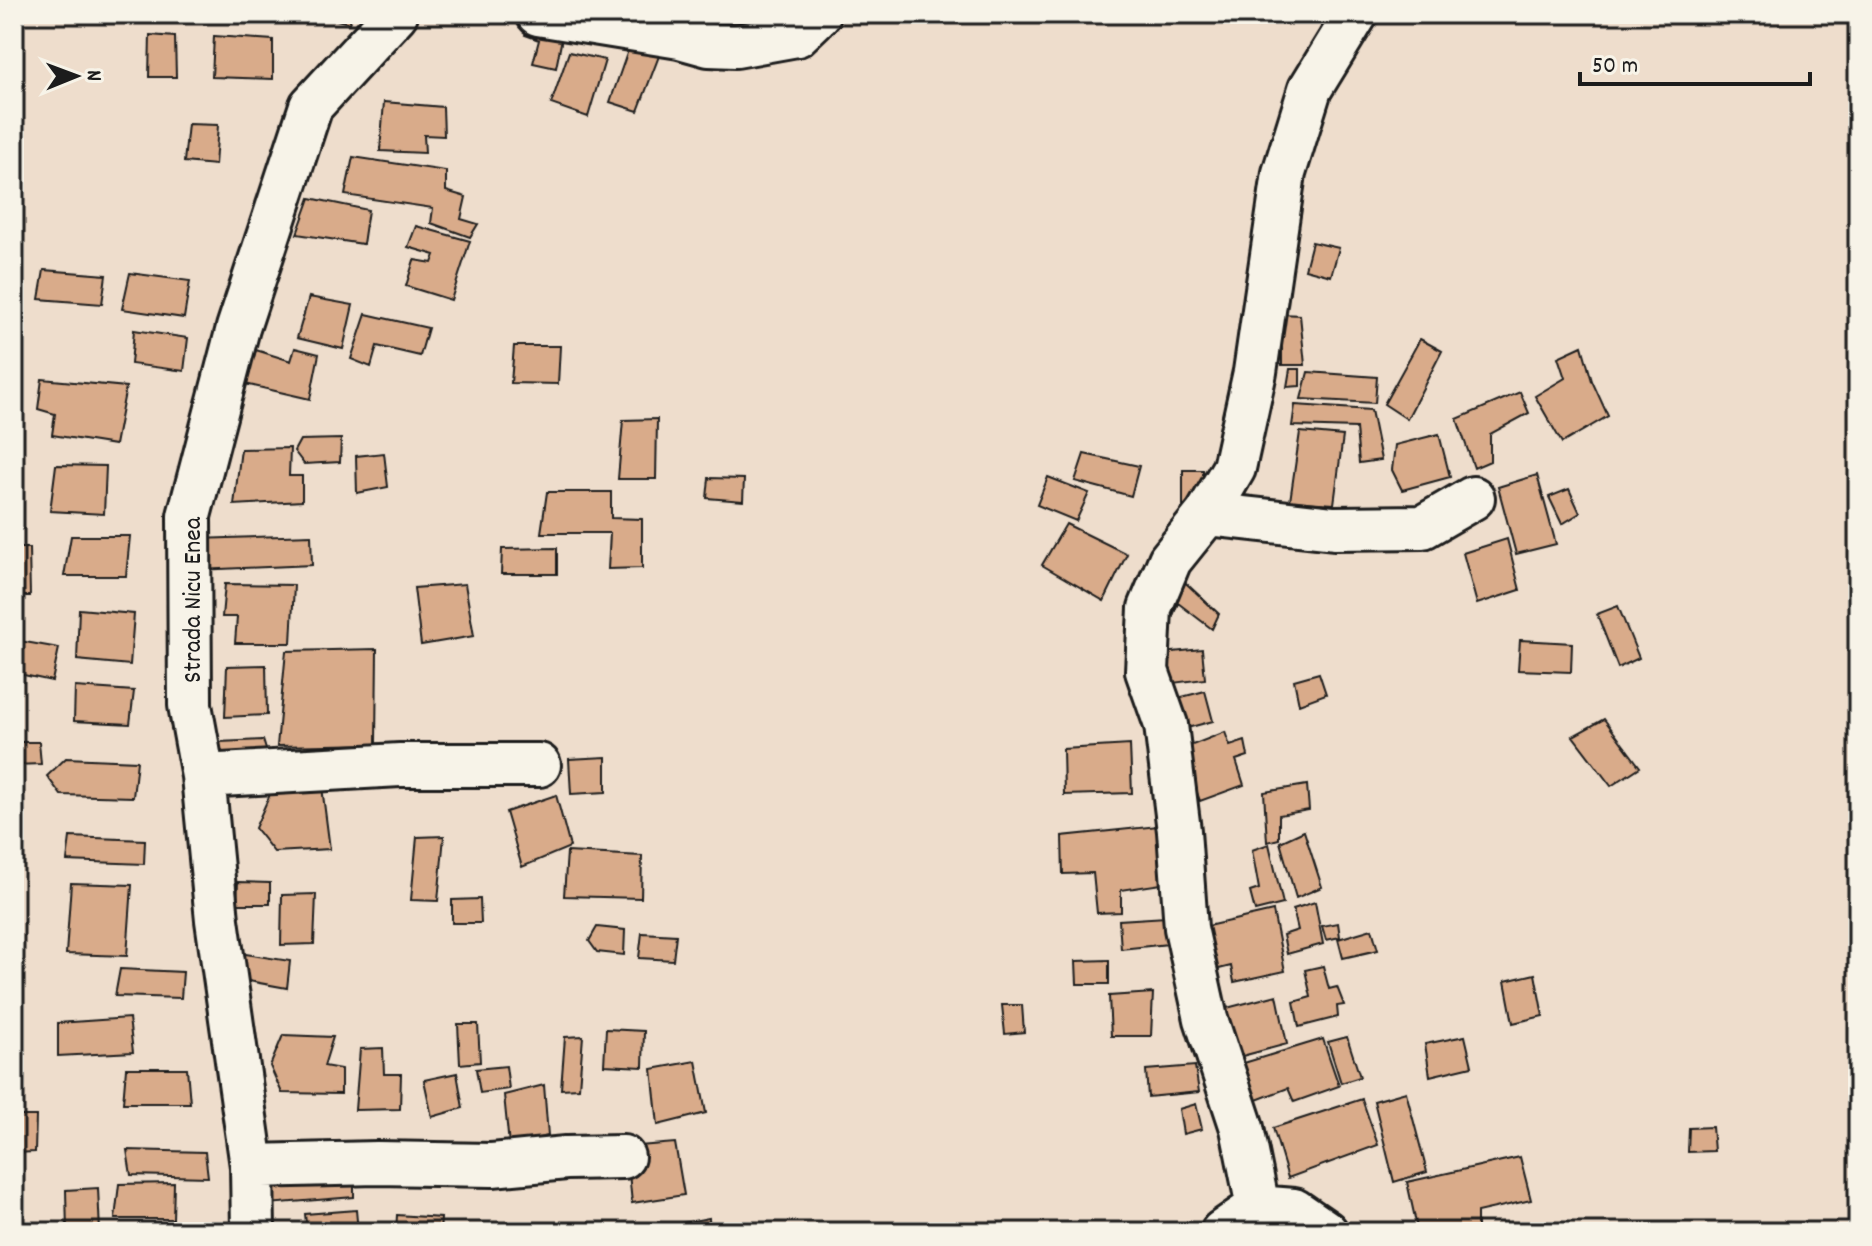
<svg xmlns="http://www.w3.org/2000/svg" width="1872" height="1246" font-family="Dekko,sans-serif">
<rect width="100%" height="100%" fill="#edc"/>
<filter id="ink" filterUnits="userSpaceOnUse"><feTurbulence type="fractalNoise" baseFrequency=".0125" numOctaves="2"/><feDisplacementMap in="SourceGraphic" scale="16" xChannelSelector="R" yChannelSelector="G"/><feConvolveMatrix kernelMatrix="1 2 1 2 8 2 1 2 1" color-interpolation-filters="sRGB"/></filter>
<g filter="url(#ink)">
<path fill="#d9ab8a" stroke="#1c1c1c" stroke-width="2" d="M313,14h40l-4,9z
M672,14h49l-8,18 -44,-10z
M530,22l33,11 -7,35 -23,-5 6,-23 -14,-5z
M150,35l25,2 1,40h-27z
M214,36l59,4v39l-61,-2z
M633,36l29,12 -24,63 -28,-9z
M569,52l36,8 -17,57 -37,-13z
M384,102l59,5 1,29 -20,-1 1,18 -45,-2z
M188,124l30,1 -3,40 -31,-3z
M353,157l93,14v20l20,6 -5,22 17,5 -8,13 -39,-14 2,-15 -88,-13z
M310,198l58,12 -5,34 -66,-10z
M416,226l54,15 -19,59 -45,-14 8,-26 18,3 3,-8 -27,-8z
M1312,242l27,6 -8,28 -26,-7z
M44,270l62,5 -4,29 -63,-5z
M130,273l60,8 -6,37 -62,-9z
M309,297l44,8 -10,44 -46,-11z
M366,314l62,14 -8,28 -43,-10 -6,21 -20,-8z
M1282,314l18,1 5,50h-23v-22h-13z
M134,330l54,8 -4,33 -53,-7z
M1420,339l22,12 -35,68 -23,-15z
M514,346h46l-2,38 -47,-1z
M1582,346l10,35 16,35 -46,27 -27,-47 30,-18 -7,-21z
M295,348l24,6 -9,45 -65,-15 11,-34 35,11z
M1290,369h10v17l-13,1z
M1308,372l69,5 -2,26 -74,-4z
M42,379l84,8 -11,58 -63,-10 3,-21 -17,-5z
M14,383l7,1 -7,63z
M1520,392l9,21 -39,21v27l-16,7 -17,-49z
M1295,405l76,5 10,50 -22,3 -3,-35 -64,-2z
M657,419l-1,60h-38l5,-59z
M1300,432l43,4 -9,68 -44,-3z
M1439,434l11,43 -48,13 -10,-20 3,-25z
M341,439l-1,23 -36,2 -10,-13 6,-11z
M290,448l-1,28h13v25l-68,4 7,-56z
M384,453l4,34 -31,6 -1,-37z
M1084,454l55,12 -8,30 -56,-15z
M56,465l50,1 -2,48 -54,-3z
M1183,470h20v36l-20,2z
M1537,475l19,69 -40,10 -18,-67z
M1048,477l41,16 -13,28 -39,-16z
M709,478l35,1 -1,22 -36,-3z
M1569,489l11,24 -18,11 -13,-27z
M547,492h64v26l31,1v49l-34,1 2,-36h-69z
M1066,524l61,30 -23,47 -62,-36z
M311,535l1,30 -114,5v-31z
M71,536h59l-4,40h-62z
M1507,539l13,51 -43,14 -14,-51z
M14,548h15l1,48h-16z
M557,548v26h-56l1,-25z
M1173,571l46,43 -7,15 -34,-26 -8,21z
M225,584l69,1 -3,58h-56l2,-26h-15z
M465,584l9,52 -53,9 -7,-57z
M1618,606l21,52 -21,10 -21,-54z
M79,609l55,5 -4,51 -53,-5z
M14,640l45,8 -7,33 -38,-8z
M1520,640l52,3 -1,29 -53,-2z
M377,649l-1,95 -99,2 9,-95z
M1202,649l3,30 -48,6 -4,-31z
M266,665l1,50 -42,2 2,-51z
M1319,673l7,21 -27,10 -5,-24z
M75,687l59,4 -4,33 -56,-3z
M1205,691l8,30 -37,10 -6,-31z
M1604,719l36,48 -29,19 -38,-50z
M1225,732l5,14 15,-5 3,15 -12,4 8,25 -44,16 -18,-52z
M263,740l6,19 -49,2 -1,-19z
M14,742h25l2,22 -27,1z
M1130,745l2,48 -68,2 -1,-46z
M606,757v35l-35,2 -2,-35z
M66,758l71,3 -4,36 -72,-2 -14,-19z
M1307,785l2,25 -30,5v24l-12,3 -3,-50z
M322,787l8,62 -56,3 -19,-24 16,-36z
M556,795l14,52 -48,20 -16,-55z
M1158,826l10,57 -47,7v22l-24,1 -4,-40 -30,1 -1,-38z
M1304,831l18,56 -26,11 -16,-56z
M444,836l-6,65 -27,-1 6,-63z
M70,837l75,3 -1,24 -77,-3z
M1269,844l14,60 -28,7 -5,-19 9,-3 -7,-39z
M567,852l75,4 -1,42 -77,-2z
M238,882l32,1v21h-33z
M71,883l61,2 -5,71 -61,-2z
M316,894l-2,50 -33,1 1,-50z
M480,899l1,24h-29v-23z
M1315,902l8,42 -36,10 -4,-19 15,-5 -5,-21z
M1273,911l12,60 -51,11 -3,-16 -24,6 -8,-44z
M1166,917l2,27 -47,5 -2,-29z
M1338,923l2,14 -14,3 -4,-14z
M597,927l28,3 -1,25 -27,-3 -8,-11z
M1372,929l6,21 -35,8 -5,-19z
M642,933l34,2 -3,25 -34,-2z
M239,953l51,8 -3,27 -55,-10z
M1109,960v24h-32l-1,-23z
M1323,966l6,23 8,-2 7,18 -7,1 1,11 -39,10 -5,-25 17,-5 -6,-27z
M120,969l63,3 -2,26 -66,-2z
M1535,974l8,42 -30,7 -8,-42z
M1153,993l-2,43h-40l-2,-40z
M1277,995l10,49 -56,15 -12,-49z
M1002,1005h20l2,27 -19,2z
M129,1018l4,34 -75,4v-33z
M458,1024h20l2,38 -20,2z
M606,1029l38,2 -1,36 -39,-2z
M283,1035l50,2 -9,29 17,3v25l-59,-1 -12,-27z
M583,1036l-4,52 -18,1 4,-52z
M1465,1036l7,30 -42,10 -5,-32z
M1347,1037l13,40 -19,6 -13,-41z
M1323,1039l16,47 -45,16 -6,-14 -34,13 -10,-38z
M383,1048l1,26h17l-1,35 -45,1 5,-61z
M696,1061l10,52 -48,12 -6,-56z
M506,1066l3,23 -29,4 -4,-24z
M1195,1066l4,26 -51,5 -2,-27z
M126,1068h61l3,35h-67z
M457,1073l6,35 -31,9 -8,-37z
M544,1085l4,51 -39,9 -5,-50z
M1406,1092l21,80 -33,10 -20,-81z
M1362,1099l16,46 -90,33 -15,-50z
M1196,1104l6,25 -19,5 -4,-25z
M14,1116h22l-1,36 -21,1z
M1712,1127l2,24 -26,1 1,-24z
M675,1143l9,52 -52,8 -4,-40 11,-17z
M127,1150l78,2 3,25 -77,-2z
M1520,1157l11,43 -54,12v20h-59l-11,-50z
M354,1172v25l-86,7 -1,-27z
M174,1183l-1,36h-58l4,-35z
M98,1188l2,44h-33l-1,-42z
M356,1210l2,22h-51l-2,-18z
M397,1215l44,3 -1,14h-44z
M709,1218l1,14h-28v-9z"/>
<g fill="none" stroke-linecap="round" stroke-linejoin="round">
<defs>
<path id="minor" d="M538,14l142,23 29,8 27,1 61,-11 22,-21
M1207,514l127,14 89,-1 50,-29
M203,776l197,-11h139
M252,1166l125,-3 115,2 74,-7 57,-1
M1258,1207l-16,-79 -36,-109 -20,-91 -7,-97 -13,-106 -19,-54 3,-63 20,-48 37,-46 27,-46 21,-96 29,-199 26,-84 46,-75
M253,1232l-1,-66 -35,-246 -14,-144 -13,-71 -1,-189 49,-188 73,-222 85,-92
M1222,1232l36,-25 36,3 32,22"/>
</defs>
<use href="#minor" stroke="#1c1c1c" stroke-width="48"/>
<use href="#minor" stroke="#f7f3e8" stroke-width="42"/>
</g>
</g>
<g text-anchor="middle" stroke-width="8" stroke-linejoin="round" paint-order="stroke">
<g font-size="26" fill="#1c1c1c" stroke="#f7f3e8">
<text transform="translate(191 600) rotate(-90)" y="9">Strada Nicu Enea</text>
</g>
</g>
<rect width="1872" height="1246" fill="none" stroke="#f7f3e8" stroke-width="48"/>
<rect x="24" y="24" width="1824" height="1198" fill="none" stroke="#1c1c1c" stroke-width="3" filter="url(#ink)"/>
<g transform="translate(76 76) rotate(89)" stroke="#f7f3e8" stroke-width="6" paint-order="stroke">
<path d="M0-6L14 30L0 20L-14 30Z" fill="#1c1c1c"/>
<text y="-12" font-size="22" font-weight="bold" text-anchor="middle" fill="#1c1c1c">N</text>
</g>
<path d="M1580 72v12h230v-12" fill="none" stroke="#1c1c1c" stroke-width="4"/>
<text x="1592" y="72" font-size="24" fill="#1c1c1c" stroke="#f7f3e8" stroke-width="6" paint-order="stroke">50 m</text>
</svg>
